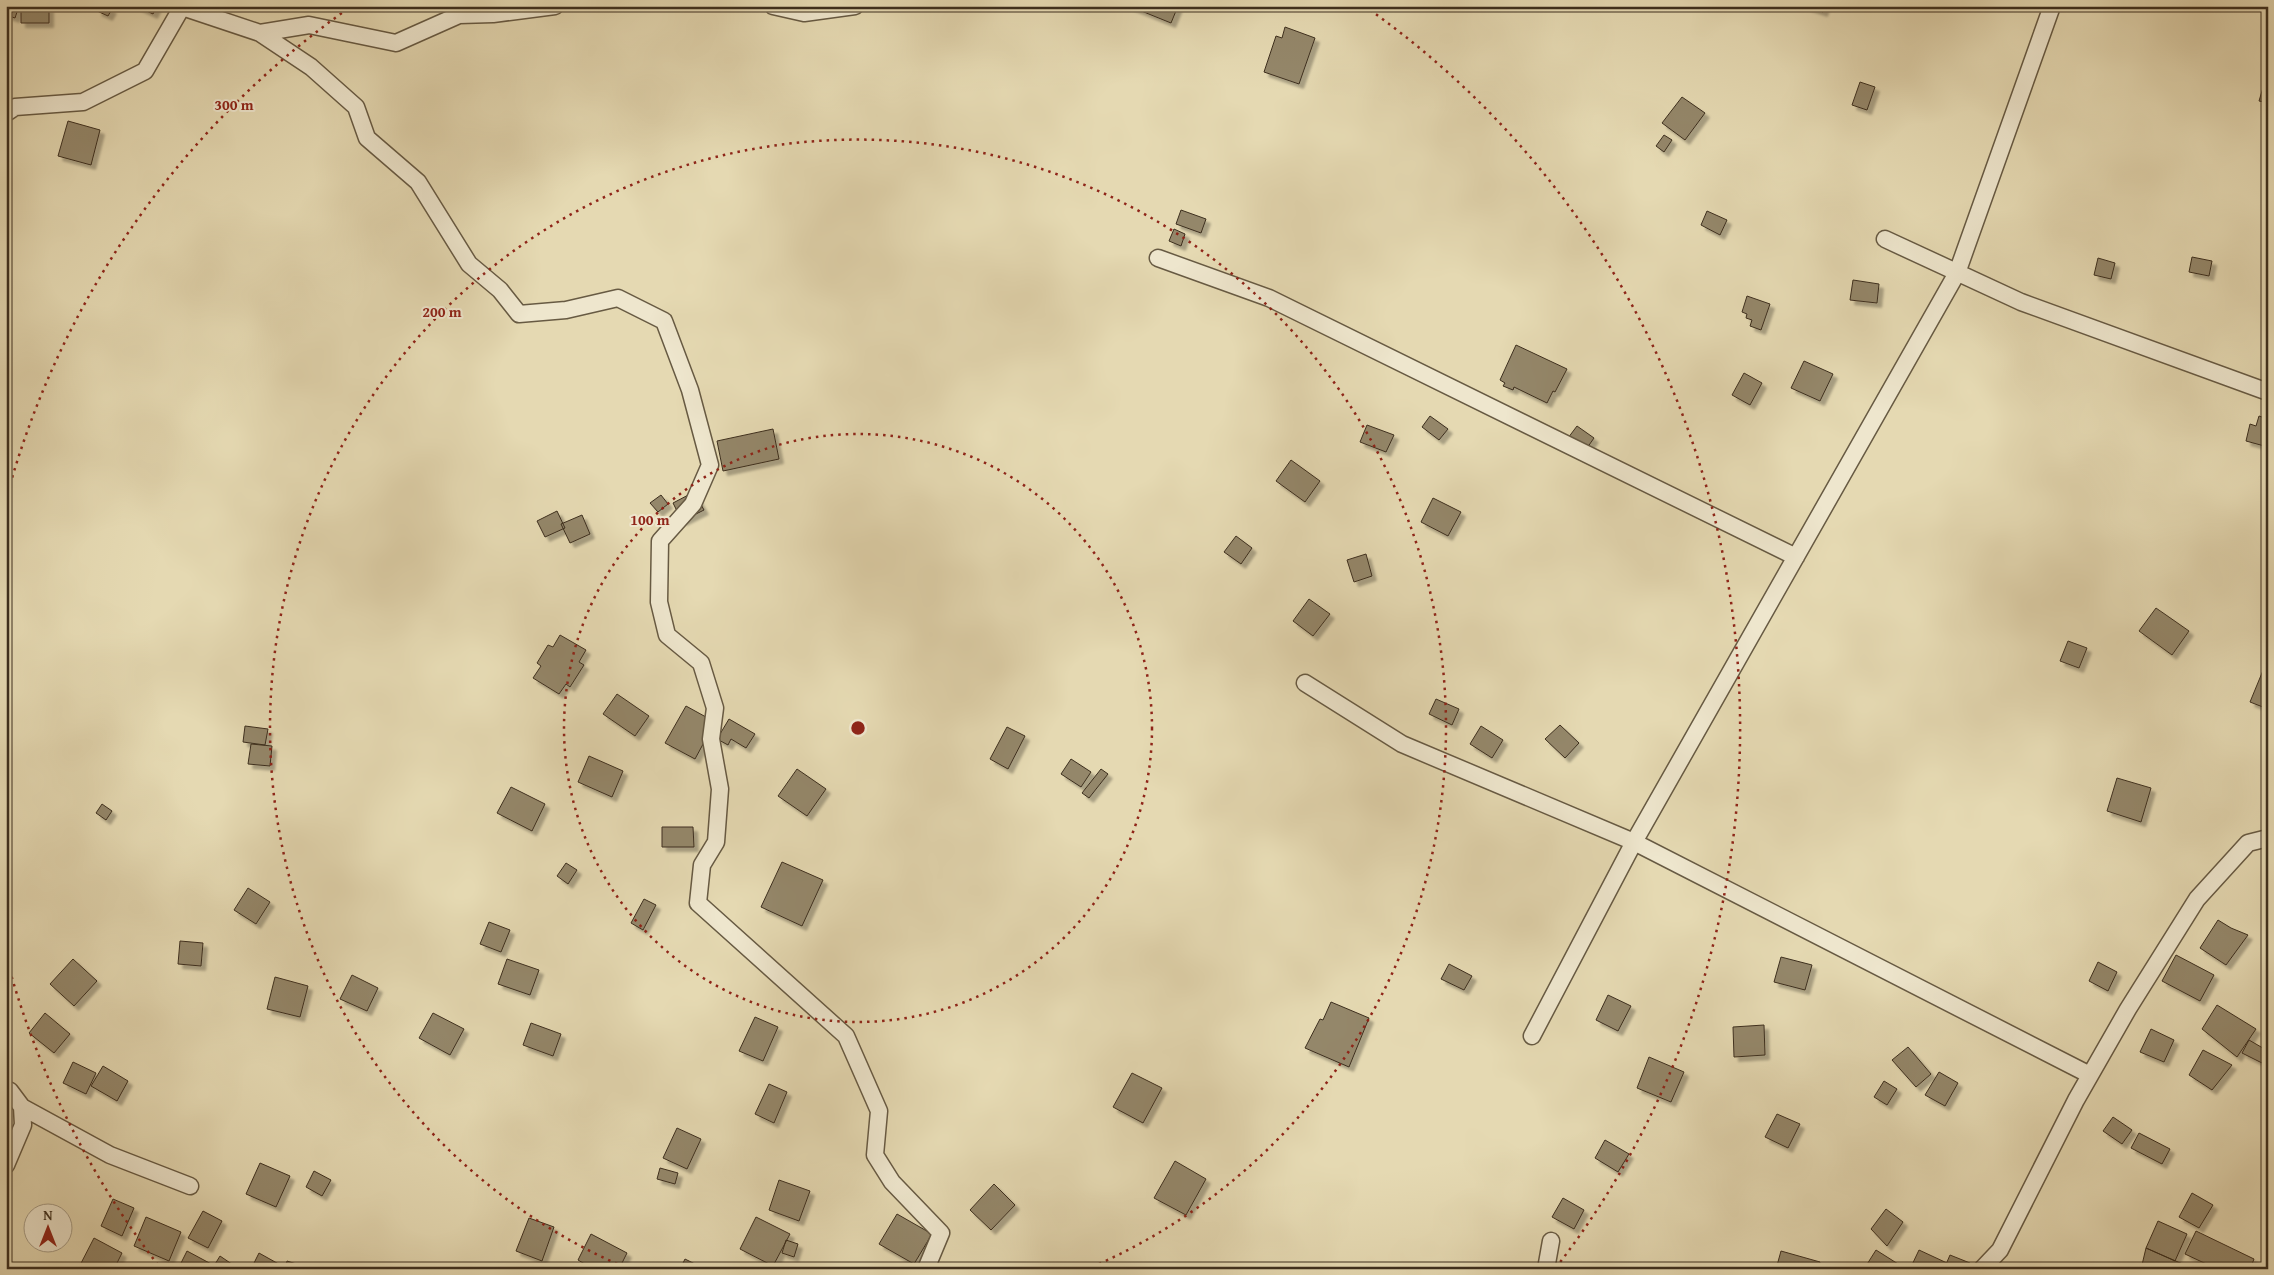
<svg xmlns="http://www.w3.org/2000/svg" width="2274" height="1275" font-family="'Gentium Book Plus',serif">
<defs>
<filter id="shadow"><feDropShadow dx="4.5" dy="4.5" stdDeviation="1" flood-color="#0004"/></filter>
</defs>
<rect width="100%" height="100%" fill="#e5d9b2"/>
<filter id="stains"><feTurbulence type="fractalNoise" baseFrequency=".004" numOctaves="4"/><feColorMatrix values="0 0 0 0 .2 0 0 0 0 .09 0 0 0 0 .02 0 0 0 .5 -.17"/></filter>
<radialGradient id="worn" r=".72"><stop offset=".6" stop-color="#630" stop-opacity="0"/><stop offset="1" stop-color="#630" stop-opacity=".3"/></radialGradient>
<path fill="#94876b" stroke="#3d2f1e" filter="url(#shadow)" d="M6,6h13l-4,12 -9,-3z
M100,6h6l6,3 -4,7 -11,-5z
M136,6h21l-4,8z
M1129,6h49l-7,17z
M1805,6h20l-2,6z
M21,7h28v16h-28z
M1285,27l30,11 -16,46 -35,-12 12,-36 6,2z
M2265,81l3,1v21l-9,-2z
M1860,82l15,5 -8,23 -15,-5z
M1682,97l23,16 -20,27 -23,-17z
M68,121l32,9 -9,35 -33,-9z
M1664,135l8,5 -8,12 -8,-6z
M1181,210l25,9 -5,14 -25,-9z
M1707,211l20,9 -7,15 -19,-10z
M1174,229l11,5 -4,12 -12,-5z
M2192,257l20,4 -3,15 -20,-4z
M2098,258l17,5 -4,16 -17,-4z
M1853,280l26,4 -2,19 -27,-3z
M1747,296l23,8 -9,26 -11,-4 2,-6 -6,-2 1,-4 -5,-2z
M1516,345l51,24 -12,23 -2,-1 -6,12 -33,-16 -1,3 -10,-4 2,-3 -5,-3z
M1804,361l29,13 -13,27 -29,-13z
M1744,373l18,10 -12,22 -18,-10z
M1430,416l18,13 -9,11 -17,-13z
M2259,416l9,3v28l-22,-6 4,-17 6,2z
M1367,425l27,10 -8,17 -26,-10z
M1577,426l17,12 -7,10 -19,-10z
M773,429l6,30 -56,12 -6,-30z
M1291,460l29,21 -15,21 -29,-21z
M694,492l10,18 -22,11 -9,-18z
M661,495l7,9 -10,8 -8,-9z
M1433,498l28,14 -13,24 -27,-14z
M557,511l8,17 -20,9 -8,-16z
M582,515l8,19 -20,9 -9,-19z
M1236,536l16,12 -11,16 -17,-12z
M1366,554l6,22 -18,6 -7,-22z
M1309,599l21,15 -17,22 -20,-15z
M2156,608l33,23 -17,24 -33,-24z
M560,635l26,15 -7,12 5,3 -14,22 -4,-3 -7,10 -26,-16 8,-12 -4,-3 11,-18 5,2z
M2068,641l19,7 -8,20 -19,-7z
M2264,668l4,2v39l-18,-7z
M617,694l32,22 -14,20 -32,-22z
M1436,699l23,10 -7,16 -23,-11z
M686,706l29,16 -20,37 -30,-16z
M729,719l26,15 -9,14 -15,-9 -3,6 -11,-6z
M1560,725l19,18 -14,15 -20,-19z
M245,726l23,3 -3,16 -22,-3z
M1481,726l22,14 -11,18 -22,-14z
M1007,727l18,9 -17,33 -18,-10z
M251,744l21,2 -2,20 -22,-2z
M589,756l34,15 -11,26 -34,-15z
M1071,759l20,13 -10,15 -20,-13z
M797,769l29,20 -19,27 -29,-20z
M1101,769l7,5 -19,24 -7,-5z
M2117,778l34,10 -10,34 -34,-11z
M511,787l34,17 -13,27 -35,-18z
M102,804l10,7 -6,9 -10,-7z
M662,827h31l1,20h-32z
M782,862l41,18 -21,46 -41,-19z
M566,863l11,7 -9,14 -11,-8z
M248,888l22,14 -14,22 -22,-14z
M644,899l12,6 -13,25 -12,-7z
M2218,920l13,8 17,7 -22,30 -26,-17z
M489,922l21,8 -9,22 -21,-8z
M180,941l23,2 -2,23 -23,-2z
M2176,955l38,20 -14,26 -38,-20z
M1781,957l31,8 -7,25 -31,-8z
M73,959l24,22 -23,25 -24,-22z
M507,959l32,11 -9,25 -32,-11z
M2098,962l19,10 -9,19 -19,-10z
M1449,964l23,12 -8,14 -23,-11z
M352,975l26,13 -11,23 -27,-12z
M275,977l33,9 -8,31 -33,-8z
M1608,995l23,11 -13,25 -22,-11z
M1331,1002l38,16 -20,49 -44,-19 15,-29 3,1z
M2217,1005l39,24 -19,28 -35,-28z
M45,1013l25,21 -16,19 -25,-20z
M433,1013l31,16 -14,26 -31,-17z
M755,1017l23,10 -15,34 -24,-10z
M531,1023l30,11 -8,22 -30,-11z
M1764,1025l1,30 -31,2 -1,-30z
M2151,1029l23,11 -10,22 -24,-10z
M2249,1040l19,11 -6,12 -20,-10z
M1908,1047l23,27 -15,13 -24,-27z
M2203,1050l29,15 -20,25 -23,-15z
M1649,1057l35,15 -13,30 -34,-14z
M73,1062l23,11 -10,21 -23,-11z
M103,1066l25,15 -11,20 -26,-15z
M1939,1072l19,11 -13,23 -20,-11z
M1132,1073l30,15 -19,35 -30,-16z
M1884,1081l13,8 -10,16 -13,-8z
M769,1084l18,8 -13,31 -19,-9z
M1777,1114l23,10 -12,24 -23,-11z
M2113,1117l19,13 -10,14 -19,-13z
M677,1128l24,11 -14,30 -24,-11z
M2139,1133l31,16 -8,15 -31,-16z
M1605,1140l24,14 -11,18 -23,-14z
M1175,1161l31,18 -20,36 -32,-17z
M260,1163l30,13 -14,31 -30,-13z
M660,1168l18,5 -3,11 -18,-5z
M314,1171l17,9 -9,16 -16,-9z
M779,1180l31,11 -11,30 -30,-11z
M994,1184l21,21 -24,25 -21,-20z
M2192,1193l21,12 -14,23 -20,-11z
M1563,1198l21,12 -10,19 -22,-12z
M113,1199l21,9 -12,28 -21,-10z
M1886,1209l17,13 -16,24 -16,-17z
M203,1211l19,10 -14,27 -20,-10z
M897,1214l35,20 -18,30 -35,-20z
M146,1217l35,15 -12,29 -35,-15z
M756,1217l34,17 -17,32 -33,-17z
M529,1218l25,9 -12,34 -26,-10z
M2158,1221l29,13 -12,27 -29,-13z
M2196,1231l58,28 -4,10h-33l-32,-15z
M591,1234l36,19 -8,16h-26l-15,-9z
M94,1238l28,15 -8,16h-36z
M786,1240l12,4 -4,13 -12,-4z
M2146,1248l48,21h-53z
M1876,1250l30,19h-42z
M1919,1250l28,13 -2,6h-35z
M187,1251l28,15 -2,3h-35z
M1781,1251l39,11 -2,7h-42z
M259,1253l25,14v2h-33z
M1950,1255l20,8 -2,6h-24z
M220,1256l19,13h-27z
M685,1259l20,10h-25z
M287,1261l22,7v1h-24z"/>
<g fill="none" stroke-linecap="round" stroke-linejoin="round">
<defs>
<path id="minor" d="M773,6l31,7 51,-7
M260,33l51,34 45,40 11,31 51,44 51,82 31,26 19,24 47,-4 52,-12 46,23 26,69 20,75 -17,39 -33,37 -1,61 8,33 34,28 14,45 -4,31 9,50 -4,53 -14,23 -4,38 148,133 33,75 -4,44 17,27 49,51 -15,36
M6,113l9,-6 68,-5 62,-31 37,-64 78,26 49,-8 87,18 63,-28 34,-1 62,-8
M1885,239l136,63 247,90
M1158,258l111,40 527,259
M1305,683l97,61 232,98 456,233
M1532,1036l102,-194 323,-569 95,-267
M6,1089l4,2 12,16 88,48 80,31
M6,1165l17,-40 -1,-18
M1546,1269l5,-28
M1982,1269l18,-19 76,-150 52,-91 69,-110 51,-56 20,-5"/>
</defs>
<use href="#minor" stroke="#675a43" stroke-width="19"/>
<use href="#minor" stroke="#eee6cd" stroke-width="16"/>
</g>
<g fill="none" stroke="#8f2418" stroke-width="2.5" stroke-dasharray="2.5 5">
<circle cx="858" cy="728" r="294"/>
<path d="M624 1267A588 588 0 1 1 1092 1267"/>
<path d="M158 1265A882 882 0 0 1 8 964M8 492A882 882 0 0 1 346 10M1370 10A882 882 0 0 1 1558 1265"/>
</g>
<circle cx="858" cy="728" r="8" fill="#8f2418" stroke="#eee6cd" stroke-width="2.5"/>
<g font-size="15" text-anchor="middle" font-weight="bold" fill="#8f2418" stroke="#eee6cd" stroke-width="4" stroke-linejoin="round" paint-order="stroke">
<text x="234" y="110">300 m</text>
<text x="442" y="317">200 m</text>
<text x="650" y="525">100 m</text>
</g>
<rect width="2274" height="1275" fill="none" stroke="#e5d9b2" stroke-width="25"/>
<rect x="8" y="8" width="2259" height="1260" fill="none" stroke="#3d2f1e" stroke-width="2.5"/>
<rect x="12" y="12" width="2249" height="1250" fill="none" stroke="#3d2f1e"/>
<g transform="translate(48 1228)"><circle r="24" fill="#eee6cd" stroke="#a79d87"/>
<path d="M0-4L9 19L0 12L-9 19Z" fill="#8f2418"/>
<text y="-8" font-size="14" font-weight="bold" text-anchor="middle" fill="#3d2f1e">N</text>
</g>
<rect width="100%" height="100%" filter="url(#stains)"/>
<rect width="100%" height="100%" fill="url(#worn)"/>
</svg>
